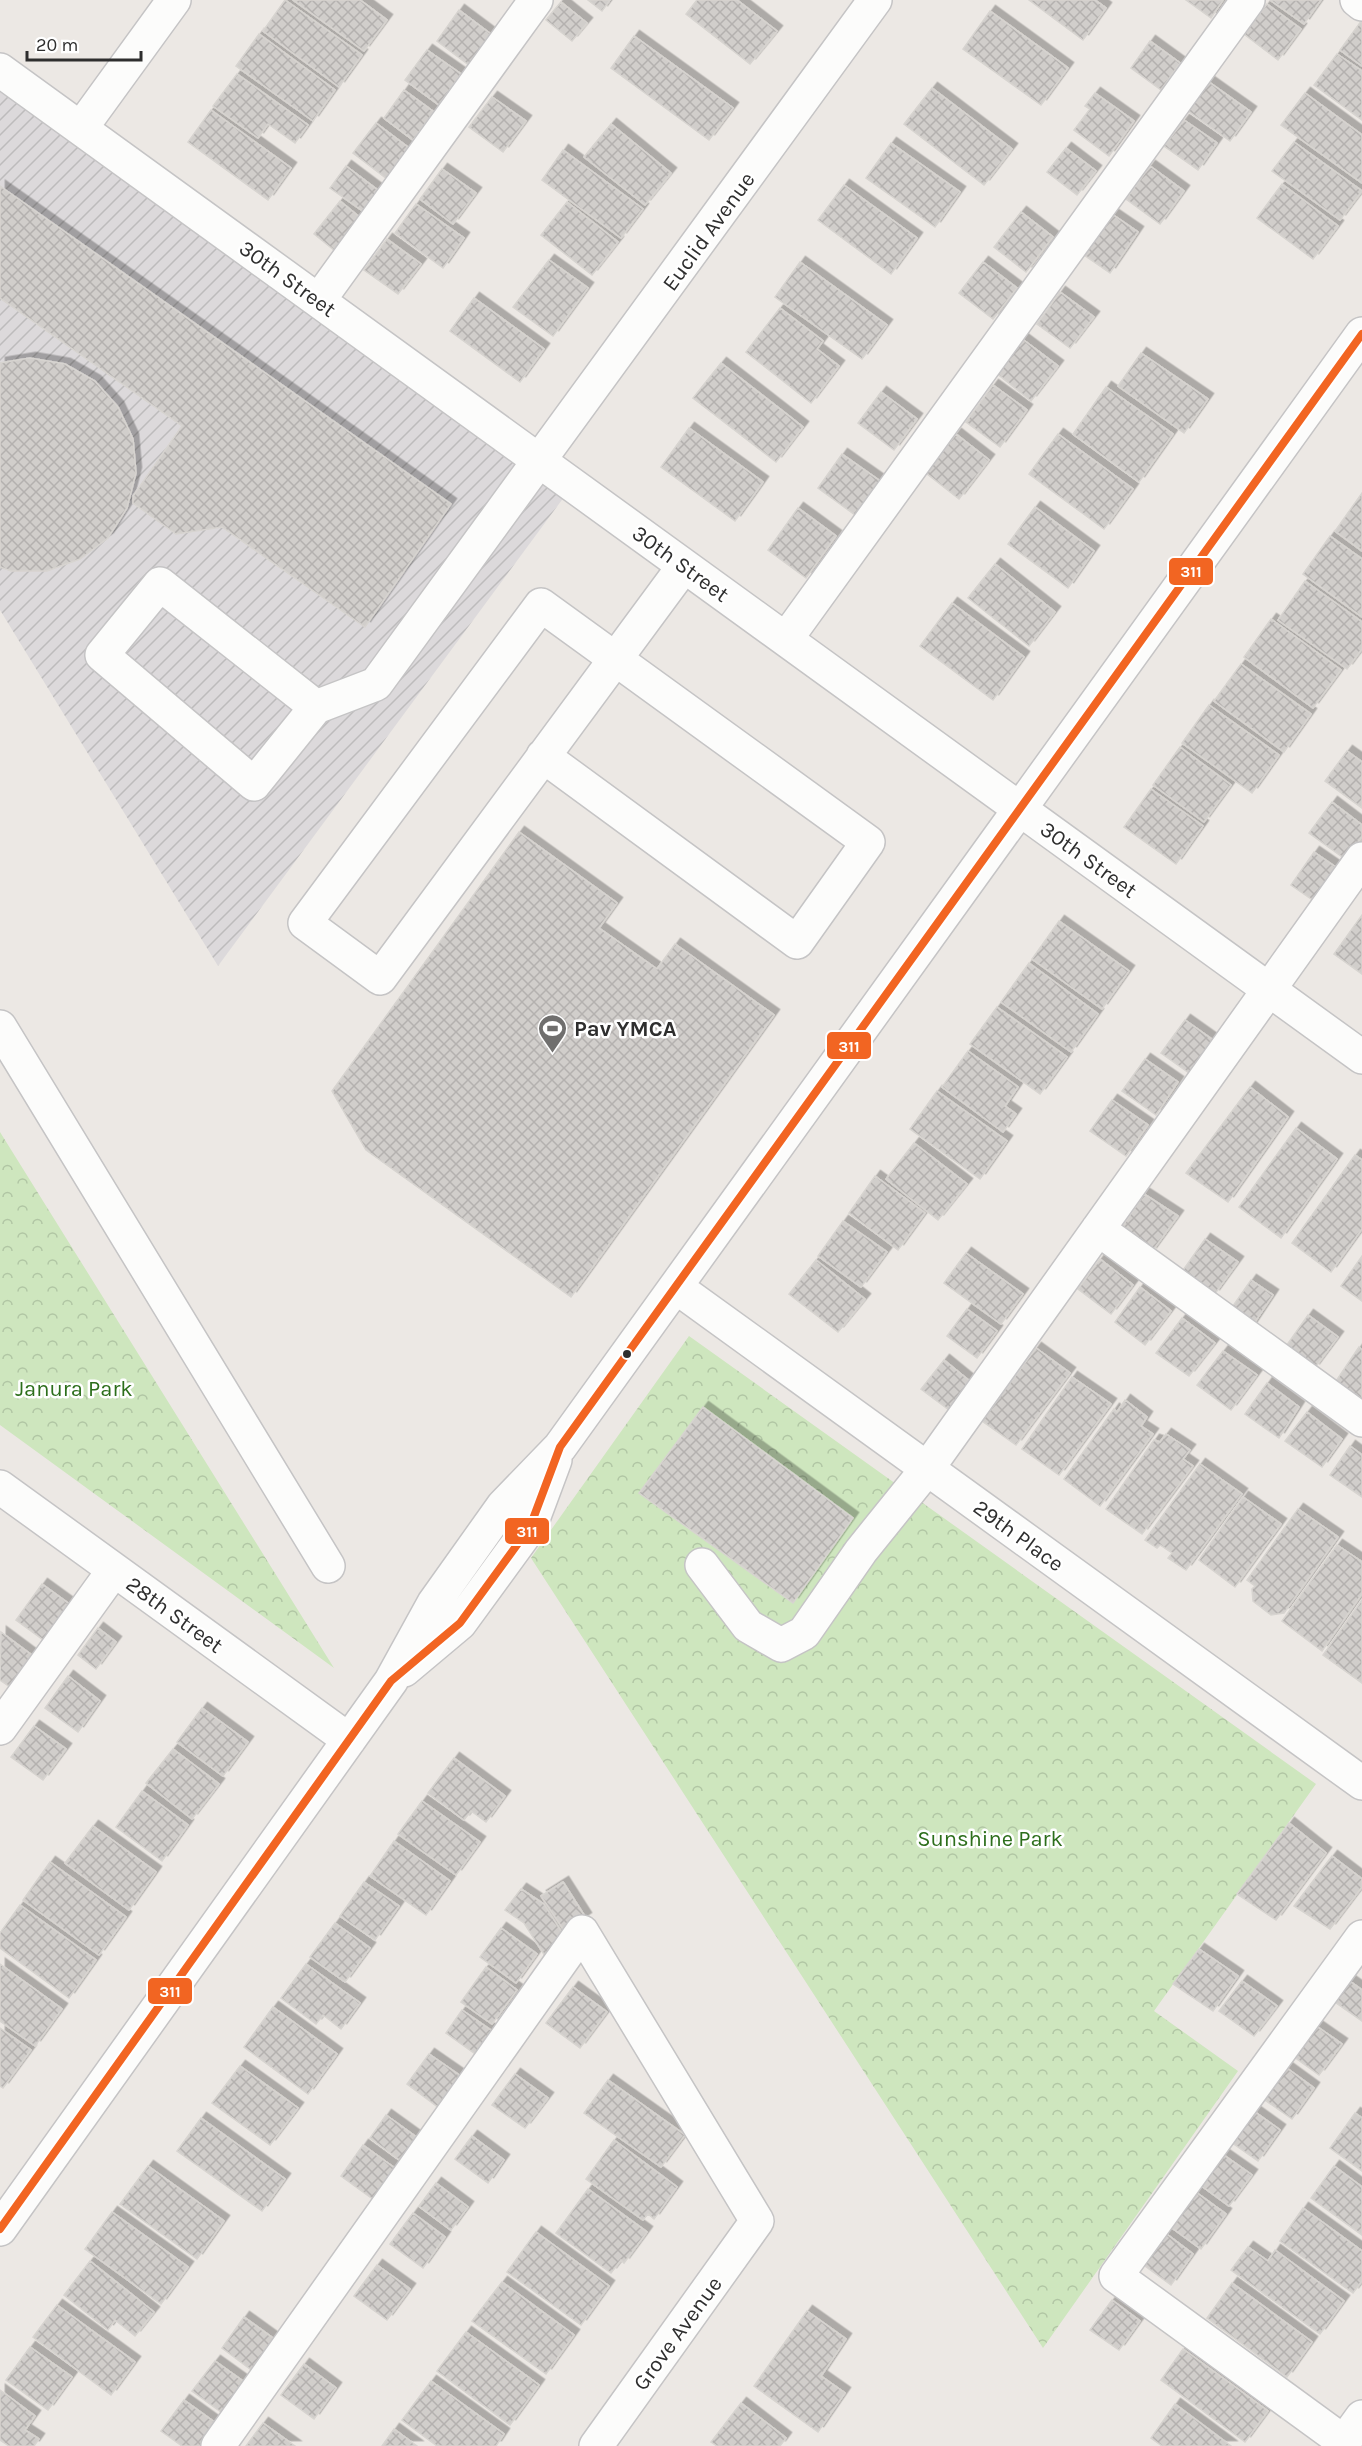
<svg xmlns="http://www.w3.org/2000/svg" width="1362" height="2446" font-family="Karla,sans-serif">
<defs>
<pattern id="industrial-furrows" width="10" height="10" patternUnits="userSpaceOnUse" patternTransform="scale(1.5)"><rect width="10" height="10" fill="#dcd9db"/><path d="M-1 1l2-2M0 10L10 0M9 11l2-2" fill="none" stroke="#bdbbbc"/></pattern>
<pattern id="forest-crowns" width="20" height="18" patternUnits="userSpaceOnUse" patternTransform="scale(1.5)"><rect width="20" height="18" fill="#cee6be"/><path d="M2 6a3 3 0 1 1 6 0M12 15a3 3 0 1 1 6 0" fill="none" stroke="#b1c6a4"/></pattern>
<pattern id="building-cross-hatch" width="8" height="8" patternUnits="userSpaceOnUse" patternTransform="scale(1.5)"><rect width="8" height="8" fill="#d1cecb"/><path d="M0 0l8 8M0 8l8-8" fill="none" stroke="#b4b1af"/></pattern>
<filter id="shadow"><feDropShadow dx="5.5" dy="-5.5" stdDeviation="0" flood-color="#0004"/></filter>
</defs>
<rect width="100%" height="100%" fill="#ece8e4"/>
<path fill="url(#industrial-furrows)" d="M0,85l567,408 -349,473 -218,-356z"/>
<path fill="url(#forest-crowns)" d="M0,1132l334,536 -334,-243z
M689,1336l627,448 -162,227 84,60 -195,277 -512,-790z"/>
<path fill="url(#building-cross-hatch)" stroke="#d7d4d0" stroke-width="1.5" filter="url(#shadow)" d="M285,0l77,55 -23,32 -76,-56z
M293,0h67l27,20 -23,31z
M588,0h22l-8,11z
M697,0h40l40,31 -27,33 -64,-50z
M1029,0h66l11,8 -23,32z
M1186,0h37l-12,18z
M1270,0h51l-17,24z
M561,2l26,21 -15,18 -26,-21z
M1267,4l34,25 -23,31 -34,-26z
M459,10l33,25 -22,31 -33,-25z
M990,11l78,57 -27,37 -78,-56z
M1362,20v46l-22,-16z
M259,34l76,56 -22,31 -77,-55z
M634,36l99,72 -24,32 -98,-72z
M1150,41l30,22 -19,27 -30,-22z
M427,50l34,24 -22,31 -34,-25z
M1337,54l25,17v49l-48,-35z
M237,74l71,51 -13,18 -27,-19 -10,14 -45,-32z
M1209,82l42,30 -21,29 -42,-30z
M932,88l80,61 -28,36 -80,-61z
M404,90l30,22 -21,28 -29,-22z
M1095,93l39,28 -25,35 -35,-26 16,-21 -5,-3z
M1305,93l57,42v48l-81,-58z
M492,97l34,24 -23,31 -34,-25z
M211,110l80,58 -23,32 -80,-58z
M1184,120l33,23 -19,27 -34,-24z
M376,123l33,25 -22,31 -34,-26z
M611,124l60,49 -26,32 -61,-48z
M1294,142l68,49 -22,29 -68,-49z
M891,143l69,49 -25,35 -69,-49z
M1066,148l30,23 -19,24 -30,-23z
M563,150l80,59 -22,29 -79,-58z
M346,166l33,25 -15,21 -34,-24z
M1150,166l34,25 -24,33 -34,-25z
M442,169l34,24 -23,31 -33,-25z
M1282,184l56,42 -25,33 -56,-41z
M844,185l73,53 -26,36 -73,-54z
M0,186l451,318 -86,123 -143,-100 -46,7 -43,-31v-7l49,-70 -182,-128z
M340,201l22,18 -27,32 -21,-17z
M567,202l51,40 -26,33 -51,-40z
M416,204l48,34 -21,30 -48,-35z
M1021,212l32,25 -27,35 -32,-25z
M1109,212l29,20 -28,41 -29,-20z
M387,239l34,25 -23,30 -34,-24z
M549,260l39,28 -35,48 -40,-29z
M800,262l87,63 -25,34 -87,-62z
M983,262l34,26 -24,31 -34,-26z
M1060,292l34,25 -24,31 -33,-24z
M474,298l70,51 -24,33 -70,-51z
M780,308l43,33 -6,8 22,17 -28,37 -65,-51z
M1021,338l37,28 -27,35 -36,-29z
M1141,353l67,46 -24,34 -66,-47z
M30,358l35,6 30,17 23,26 15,32 3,34 -9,35 -19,30 -28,21 -33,12h-36l-11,-4v-204z
M721,363l82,64 -27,35 -83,-64z
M993,385l34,25 -27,37 -34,-25z
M1106,387l67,47 -34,48 -66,-48z
M881,392l36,27 -23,31 -36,-27z
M689,428l74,54 -28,39 -74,-54z
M956,434l33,26 -30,39 -33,-26z
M1058,434l75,55 -29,40 -75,-55z
M842,454l38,27 -25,34 -37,-27z
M1362,493v58l-27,-20z
M1035,507l59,44 -26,37 -60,-44z
M798,508l38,28 -30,42 -38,-28z
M1330,536l32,23v58l-59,-43z
M995,564l60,48 -26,34 -61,-48z
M1305,581l57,41v27l-15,20 -69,-49z
M952,603l72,54 -31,43 -73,-54z
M1271,619l70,51 -28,38 -69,-51z
M1241,664l70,50 -27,38 -70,-51z
M1209,705l70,50 -27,38 -70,-50z
M1180,747l51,38 -27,37 -51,-37z
M1347,751l15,11v46l-37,-27z
M1151,789l52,37 -27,38 -52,-37z
M1332,802l30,23v12l-17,22 -36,-26z
M519,832l98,71 -18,25 58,41 18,-25 99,71 -203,282 -205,-147 -34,-59z
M1314,852l23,16 -23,33 -23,-16z
M1362,915v59l-28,-20z
M1059,921l70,50 -27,38 -70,-50z
M1029,963l69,51 -27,38 -70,-50z
M997,1007l70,50 -27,37 -70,-50z
M1185,1020l28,20 -24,33 -28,-20z
M968,1051l50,36 -13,19 11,8 -13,18 -61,-45z
M1145,1059l33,23 -22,33 -34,-24z
M1250,1087l38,30 -60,85 -42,-29z
M937,1091l70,50 -27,38 -70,-50z
M1112,1100l36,25 -22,31 -36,-25z
M1296,1128l41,31 -56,79 -42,-31z
M914,1143l53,41 -29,36 -52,-41z
M1355,1155l7,5v69l-31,43 -39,-29z
M875,1176l50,37 -27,37 -49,-37z
M1144,1194l34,22 -27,37 -31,-23z
M843,1221l44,31 -26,35 -43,-31z
M1205,1239l33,23 -24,33 -33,-22z
M966,1253l57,41 -22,30 -57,-41z
M1362,1256v45l-21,-15z
M1100,1259l33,26 -22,29 -33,-25z
M816,1260l49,39 -27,33 -49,-38z
M1251,1280l22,15 -22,33 -23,-15z
M1140,1287l31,24 -26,34 -30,-23z
M967,1309l30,22 -20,27 -30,-22z
M1308,1315l30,22 -24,32 -30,-20z
M1182,1318l33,25 -26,33 -33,-23z
M1359,1347l3,3v54l-28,-20z
M1036,1348l34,25 -54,72 -34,-24z
M1223,1351l34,24 -26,35 -34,-25z
M944,1360l27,22 -22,28 -28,-21z
M1072,1377l39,27 -52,71 -37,-26z
M1267,1383l32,24 -20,31 -34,-24z
M1125,1400l22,17 -6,9 12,8 -53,72 -36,-27 50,-70 3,3z
M703,1407l150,111 -60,85 -154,-110z
M1307,1412l35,27 -20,28 -37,-26z
M1166,1434l24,16 -7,9 10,7 -51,68 -36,-25 48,-69 6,2z
M1350,1446l12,9v42l-32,-22z
M1200,1464l42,30 -56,76 -18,-12 4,-5 -12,-8 -3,3 -12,-8z
M1243,1497l38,27 -46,63 -36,-27z
M1298,1509l40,28 -54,76 -13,2 -18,-14 -1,-12 3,-3 -8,-6z
M1337,1545l25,17v32l-40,57 -40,-30z
M42,1584l30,22 -26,36 -30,-22z
M1362,1600v83l-39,-28z
M98,1628l18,14 -20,27 -18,-14z
M1,1632l32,24 -23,31 -10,-7z
M68,1676l32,25 -22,31 -33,-24z
M202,1708l46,34 -25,34 -46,-34z
M34,1726l32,23 -23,31 -32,-23z
M173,1749l46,35 -27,35 -46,-36z
M454,1758l51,38 -19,26 -15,-11 -7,9 -36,-27z
M142,1791l46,34 -26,36 -46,-34z
M422,1801l58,41 -24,33 -58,-41z
M1289,1823l37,30 -50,67 -39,-26z
M93,1826l63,46 -27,38 -64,-47z
M394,1841l56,40 -24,34 -56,-39z
M1332,1856l30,23v8l-32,42 -36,-23z
M50,1862l76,55 -27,38 -76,-55z
M364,1882l35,24 -24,34 -35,-24z
M563,1882l23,36 -21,14 -24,-36z
M521,1889l23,15 24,38 -23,14 -21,-33 -19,-13z
M20,1905l76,55 -27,38 -69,-50v-15z
M335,1923l35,25 -25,34 -35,-25z
M501,1928l36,26 -21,29 -36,-26z
M1199,1949l39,27 -25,35 -40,-27z
M0,1964l62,45 -27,37 -35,-25z
M306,1964l54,39 -19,26 -18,-14 -7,9 -35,-26z
M486,1967l31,23 -25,34 -31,-22z
M1347,1979l15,11v31l-30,-21z
M1242,1981l35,25 -23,30 -35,-25z
M573,1987l34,25 -27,36 -34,-25z
M273,2007l64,47 -29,40 -64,-47z
M462,2010l33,23 -17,23 -32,-23z
M1312,2023l30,21 -23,31 -29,-21z
M0,2028l31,22 -28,38 -3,-2z
M429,2054l33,23 -23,31 -32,-24z
M240,2066l58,42 -28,37 -58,-42z
M1284,2066l30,22 -22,31 -30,-21z
M515,2074l33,24 -23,30 -33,-23z
M608,2080l77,55 -24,32 -77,-54z
M1251,2109l29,21 -22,31 -30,-21z
M1355,2113l7,5v53l-32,-23z
M386,2115l33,24 -17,23 -32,-24z
M201,2118l84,61 -23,32 -85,-60z
M472,2136l32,24 -16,23 -33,-24z
M614,2140l63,47 -23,32 -6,-5 -5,6 -57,-41z
M363,2145l33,24 -22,31 -33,-24z
M1221,2153l31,22 -23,31 -30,-22z
M148,2166l76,55 -27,38 -77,-55z
M1334,2166l28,21v48l-51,-37z
M436,2183l32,24 -17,23 -32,-24z
M588,2189l59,43 -23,31 -3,-3 -10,13 -55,-40z
M1193,2190l33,24 -25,35 -33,-24z
M1303,2208l59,43v30l-9,12 -73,-52z
M112,2212l76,55 -27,37 -76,-55z
M413,2213l32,24 -22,31 -33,-24z
M536,2232l73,54 -28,39 -74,-53z
M1164,2232l29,22 -22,31 -30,-22z
M1248,2247l20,14 7,-11 69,51 -24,33 -89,-64z
M90,2261l64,51 -19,24 -20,-16 -7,10 -44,-35z
M377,2265l33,24 -23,31 -33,-24z
M502,2282l72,53 -28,39 -74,-53z
M1232,2283l80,59 -25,35 -80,-59z
M1112,2300l28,21 -21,29 -29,-20z
M57,2305l78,57 -24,33 -78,-58z
M807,2311l39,28 -25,37 24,17 -27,39 -64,-46z
M244,2317l33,24 -23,31 -32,-24z
M466,2332l73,53 -29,40 -73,-54z
M30,2347l42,30 -24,33 -42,-30z
M1183,2349l85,62 -23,31 -84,-62z
M215,2361l32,23 -22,31 -33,-24z
M304,2364l32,24 -22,31 -33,-24z
M431,2381l73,53 -8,12h-59l-35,-26z
M0,2390l35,26 -10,14 14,9 -5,7h-25l-9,-6z
M184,2400l33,24 -17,22h-18l-21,-15z
M741,2403l45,35 -6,8h-63l-6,-4z
M1175,2404l56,42h-69l-11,-8z
M263,2423l32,23h-49z
M394,2429l23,17h-35z"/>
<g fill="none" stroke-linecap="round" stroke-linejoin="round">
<defs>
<path id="minor" d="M1357,0l5,4
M0,70l1362,987
M81,128l93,-128
M319,300l217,-300
M786,639l462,-639
M316,707l-156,-123 -58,71 152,129 62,-77 60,-23 499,-684
M543,756l254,186 71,-100 -327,-237 -236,318 75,55c101,-138 203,-275 304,-412
M0,1027l328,539
M1098,1229l264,191
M676,1287l686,496
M0,1487l349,253
M702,1565l46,61 33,19 23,-12 57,-82 66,-82 435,-610
M404,1670l56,-47 70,-96 25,-67
M0,1728l114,-158
M0,2229l391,-548 43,-78 69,-97 57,-59 802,-1113
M1344,2442l-228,-166 246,-339
M218,2446l364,-514 175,289 -161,225
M1341,2446l21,-29"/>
</defs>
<use href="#minor" stroke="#c5c4c5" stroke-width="36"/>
<use href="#minor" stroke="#fcfcfb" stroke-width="33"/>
<defs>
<path id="bus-1" d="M0,2229l391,-548 69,-58 70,-96 30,-80 802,-1113"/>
</defs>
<use href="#bus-1" stroke="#fff" stroke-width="12"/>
<use href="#bus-1" stroke="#f26522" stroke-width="8"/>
</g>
<defs>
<symbol id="stadium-pin" viewBox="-11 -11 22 30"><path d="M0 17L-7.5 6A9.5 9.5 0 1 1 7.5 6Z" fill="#706f6e" stroke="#fff"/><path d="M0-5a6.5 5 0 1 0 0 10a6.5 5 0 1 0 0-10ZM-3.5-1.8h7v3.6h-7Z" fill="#fff"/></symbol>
</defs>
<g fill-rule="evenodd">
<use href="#stadium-pin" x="536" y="1012" width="33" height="45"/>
</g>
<circle fill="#2e2e2e" stroke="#fff" stroke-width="2" cx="627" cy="1354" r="5"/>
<g text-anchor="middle" stroke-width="5" stroke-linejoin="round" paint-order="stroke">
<g font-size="22" fill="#2e2e2e" stroke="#fff">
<text transform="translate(708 231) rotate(-54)" y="8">Euclid Avenue</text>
<text transform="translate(288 278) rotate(36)" y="8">30th Street</text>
<text transform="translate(681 563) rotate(36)" y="8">30th Street</text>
<text transform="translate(1089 859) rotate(36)" y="8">30th Street</text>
<text transform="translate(1019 1535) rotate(36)" y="8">29th Place</text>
<text transform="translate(175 1614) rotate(36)" y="8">28th Street</text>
<text transform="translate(677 2333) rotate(-54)" y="8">Grove Avenue</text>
</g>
<g font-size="22" font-weight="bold" fill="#2e2e2e" stroke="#fff" text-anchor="start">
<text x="574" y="1036">Pav YMCA</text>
</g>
<g font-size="22" fill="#2c6e1b" stroke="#fff">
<text x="74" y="1396">Janura Park</text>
<text x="990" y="1846">Sunshine Park</text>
</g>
</g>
<g stroke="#fff" stroke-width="2">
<rect x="1168" y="557" width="46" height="29" rx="6" fill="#f26522"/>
<rect x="826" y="1031" width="46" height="29" rx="6" fill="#f26522"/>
<rect x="504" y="1517" width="46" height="28" rx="6" fill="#f26522"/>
<rect x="147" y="1977" width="46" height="28" rx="6" fill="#f26522"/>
</g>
<g font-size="16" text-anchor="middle" font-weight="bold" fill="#fff">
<text x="1191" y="577">311</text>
<text x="849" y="1052">311</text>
<text x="527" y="1537">311</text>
<text x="170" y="1997">311</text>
</g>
<path d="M27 51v9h114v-9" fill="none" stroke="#2e2e2e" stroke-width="3"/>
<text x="36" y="51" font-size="18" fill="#2e2e2e" stroke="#ffffff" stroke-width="4.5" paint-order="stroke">20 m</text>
</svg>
